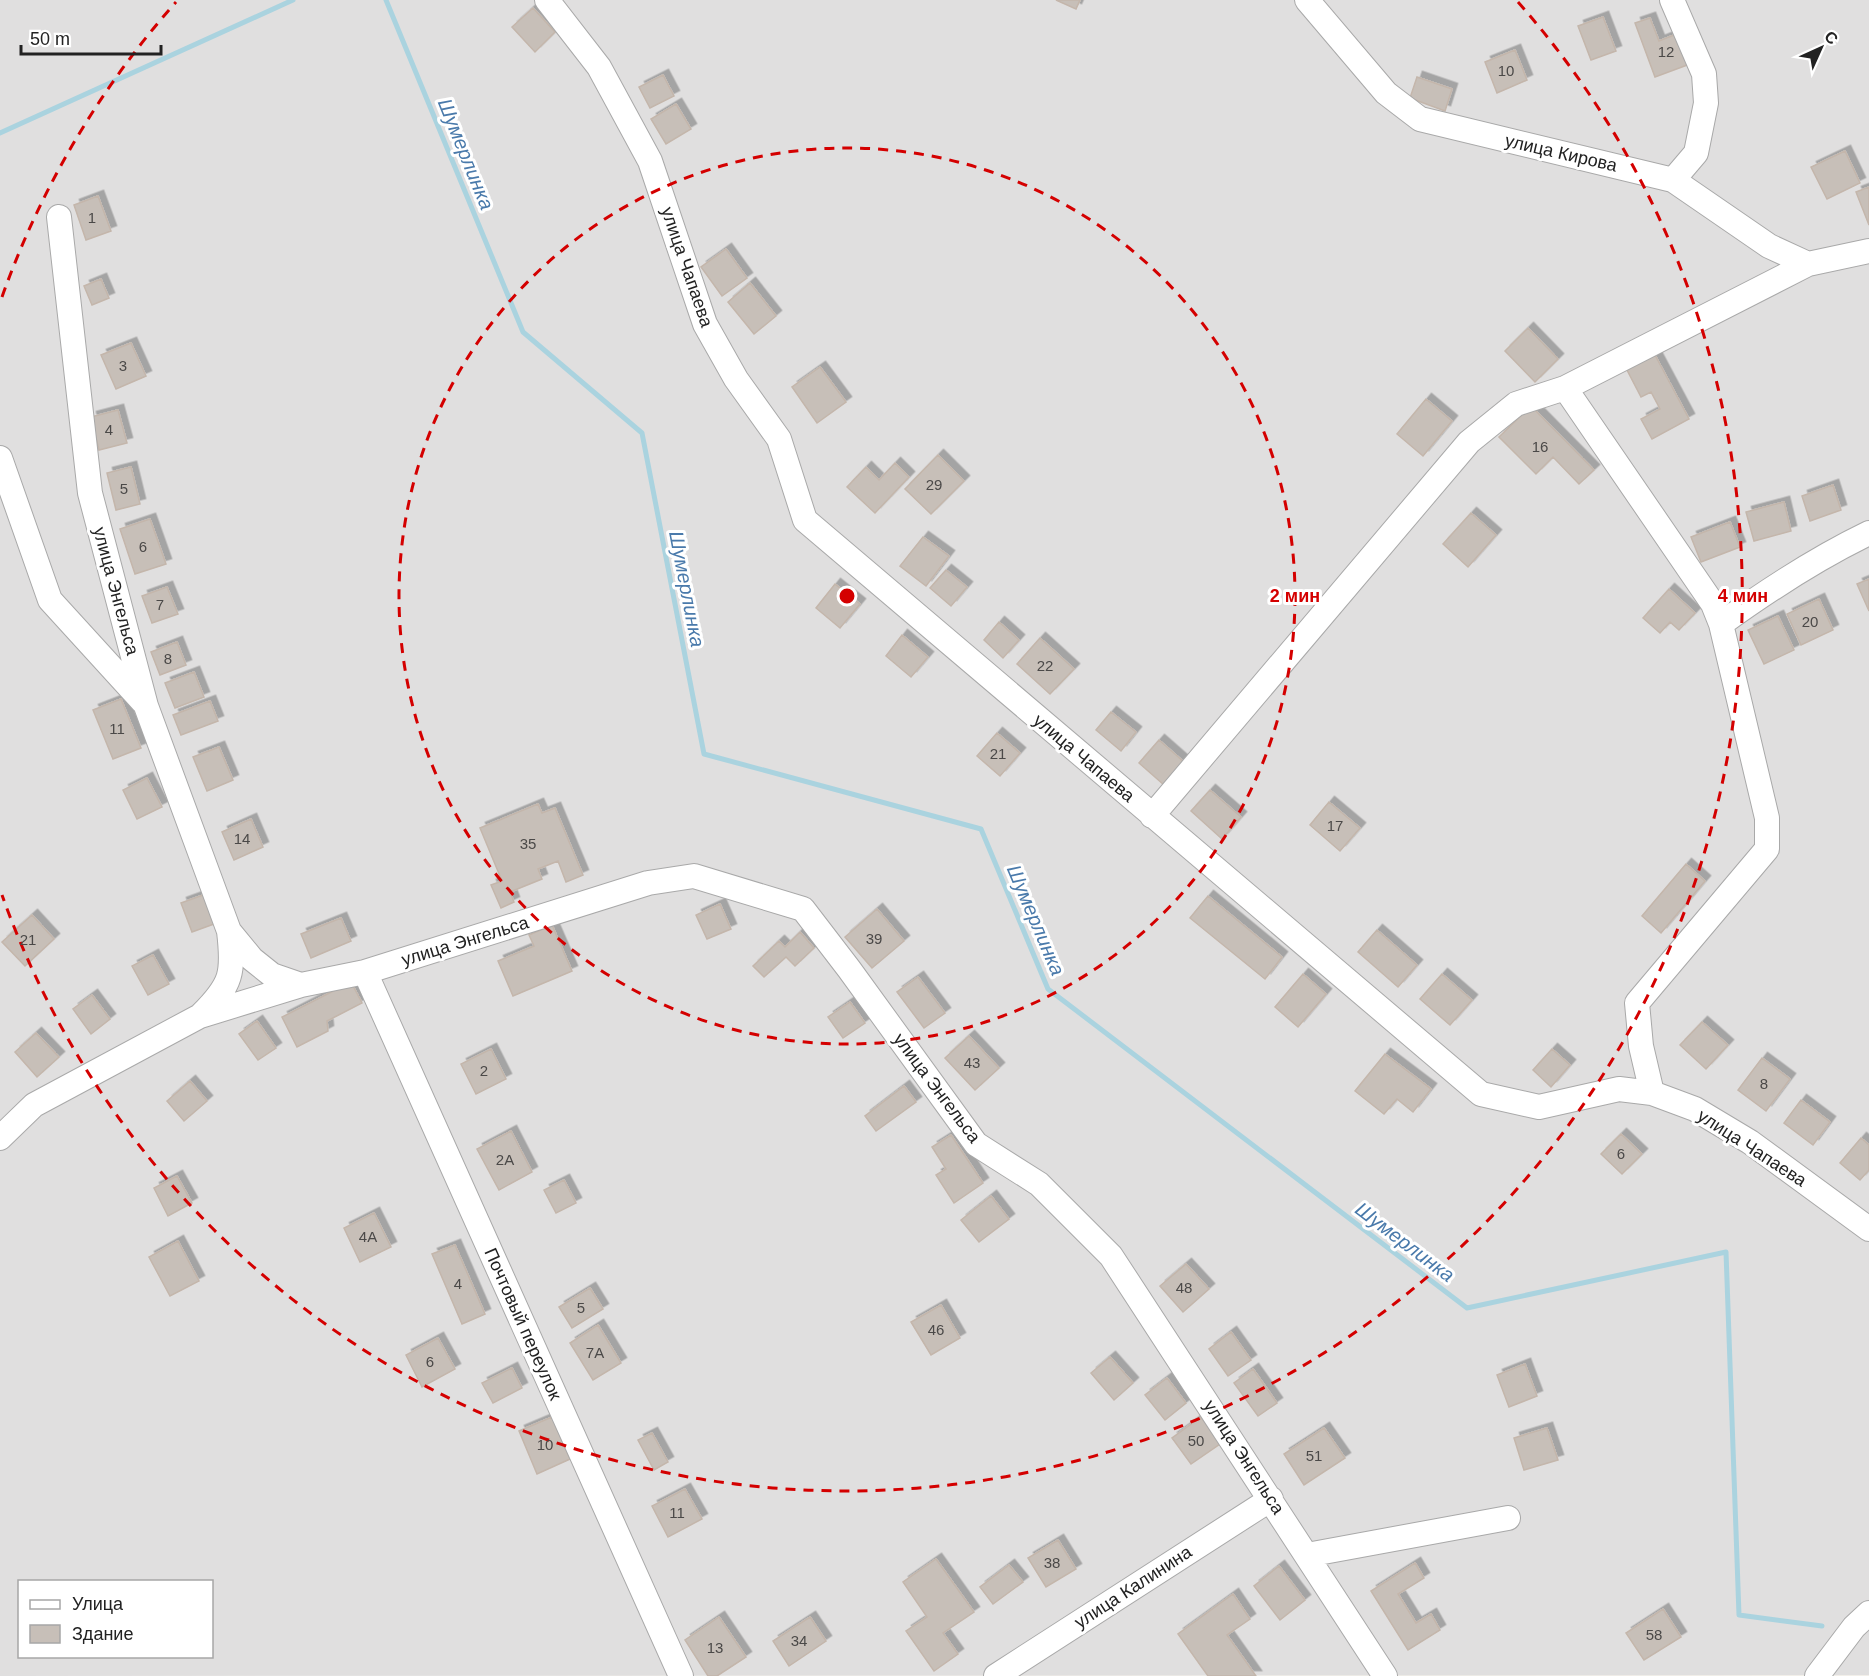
<svg xmlns="http://www.w3.org/2000/svg" width="1869" height="1676" font-family="Arial,sans-serif">
<defs>
<filter id="shadow"><feDropShadow dx="5.5" dy="-5.5" stdDeviation="0" flood-color="#0004"/></filter>
</defs>
<rect width="100%" height="100%" fill="#f2efe9"/>
<path fill="#e0dfdf" fill-rule="evenodd" d="M0,0h1869v1675l-1869,1zM20,1582h192v74h-192z"/>
<g fill="none" stroke-linecap="round" stroke-linejoin="round">
<path stroke="#aad3df" stroke-width="5" d="M386,0l137,332 119,101 62,321 277,75 67,160 419,319 259,-56 13,363 83,11
M0,133l293,-133"/>
</g>
<path fill="#c7bfb8" stroke="#c4b6ab" stroke-width="1.5" filter="url(#shadow)" d="M1056,0h24l-4,9z
M533,8l22,24 -20,20 -23,-25z
M1603,17l13,34 -25,9 -13,-34z
M1650,18l9,23 20,-8 11,31 -35,13 -20,-54z
M1515,50l12,30 -30,13 -12,-31z
M663,75l11,21 -24,12 -11,-21z
M1417,77l35,12 -7,22 -35,-13z
M676,104l15,25 -25,15 -15,-25z
M1845,151l15,32 -33,16 -16,-32z
M1869,187v38l-13,-33z
M98,196l13,35 -25,9 -12,-35z
M726,249l21,29 -25,18 -21,-29z
M101,279l8,19 -17,7 -8,-19z
M750,283l26,33 -22,18 -26,-32z
M1528,328l30,31 -23,23 -30,-31z
M131,343l15,33 -30,13 -15,-34z
M1655,355l34,64 -37,20 -11,-20 19,-10 -9,-17 -10,5 -14,-27z
M820,367l26,35 -29,21 -25,-36z
M1426,399l26,22 -29,35 -26,-22z
M1531,406l63,64 -15,14 -26,-27 -17,17 -37,-37z
M118,410l9,33 -28,7 -8,-33z
M938,455l26,26 -33,33 -26,-25z
M895,463l14,14 -34,36 -28,-26 19,-20 13,13z
M131,467l9,37 -24,6 -9,-37z
M1833,485l8,25 -31,11 -8,-25z
M1784,502l7,29 -37,10 -8,-29z
M1471,513l25,22 -28,32 -25,-23z
M150,519l16,45 -31,10 -15,-45z
M1730,522l10,25 -39,15 -10,-25z
M923,537l26,19 -23,30 -26,-20z
M946,570l21,17 -16,19 -21,-18z
M1869,579v32l-12,-27z
M835,584l25,20 -20,24 -24,-20z
M167,587l11,27 -26,9 -10,-27z
M1669,589l26,24 -16,17 -9,-8 -10,11 -17,-15z
M1819,599l14,31 -32,15 -14,-31z
M1778,616l16,34 -30,14 -16,-34z
M999,622l20,18 -16,18 -19,-18z
M902,635l26,22 -17,20 -25,-21z
M1040,638l34,31 -24,25 -33,-30z
M177,642l9,23 -26,10 -9,-23z
M194,672l10,25 -29,11 -10,-25z
M121,699l20,49 -28,11 -20,-49z
M210,701l8,20 -37,14 -8,-20z
M1111,712l25,20 -15,19 -25,-21z
M997,733l23,20 -20,23 -23,-20z
M1159,740l25,22 -20,23 -25,-22z
M219,747l14,33 -26,11 -14,-34z
M147,778l15,29 -25,12 -14,-29z
M1210,790l31,27 -19,22 -31,-28z
M1329,802l31,26 -20,23 -30,-26z
M538,804l4,9 13,-5 28,67 -17,7 -8,-21 -20,8 4,10 -32,13 4,10 -13,6 -10,-23 11,-4 -22,-53z
M251,819l12,28 -29,13 -12,-28z
M1686,864l19,17 -44,52 -19,-17z
M203,895l11,29 -22,8 -11,-29z
M1208,896l74,61 -17,22 -75,-61z
M720,904l11,25 -24,10 -11,-24z
M877,909l27,32 -32,27 -27,-31z
M32,915l22,24 -29,27 -23,-24z
M341,918l10,23 -40,17 -10,-24z
M552,925l20,46 -59,25 -15,-35 36,-15 -5,-11z
M1377,930l40,35 -19,22 -40,-35z
M800,932l14,16 -19,18 -9,-9 -22,20 -11,-11 26,-25 6,6z
M153,955l16,29 -21,11 -16,-29z
M1303,974l23,20 -28,33 -23,-20z
M1442,974l30,26 -22,25 -30,-26z
M918,977l27,36 -21,15 -27,-36z
M351,982l11,21 -35,18 1,10 -31,16 -15,-30z
M92,995l18,24 -19,15 -18,-25z
M850,1002l15,21 -22,15 -15,-21z
M257,1021l19,27 -18,12 -19,-26z
M1702,1022l26,23 -22,24 -26,-24z
M36,1033l23,24 -22,20 -22,-25z
M969,1036l30,32 -24,22 -30,-32z
M491,1049l15,30 -30,15 -15,-30z
M1552,1049l18,16 -19,22 -18,-17z
M1385,1054l46,35 -18,23 -16,-13 -13,15 -29,-23z
M1762,1058l28,21 -24,32 -28,-21z
M190,1081l17,20 -23,20 -17,-20z
M904,1086l12,16 -40,29 -11,-15z
M1801,1100l29,22 -17,23 -29,-22z
M511,1131l21,41 -33,18 -22,-41z
M1621,1134l21,20 -20,20 -21,-20z
M951,1135l32,48 -29,20 -18,-28 10,-6 -14,-22z
M1861,1138l8,7v25l-9,10 -20,-17z
M177,1176l15,27 -24,13 -14,-28z
M564,1180l12,23 -20,10 -12,-23z
M991,1196l18,23 -30,23 -18,-22z
M374,1213l17,34 -31,15 -16,-34z
M178,1241l21,40 -29,15 -21,-39z
M455,1245l30,69 -23,10 -30,-70z
M1186,1264l23,25 -26,23 -23,-26z
M590,1288l13,21 -31,19 -13,-21z
M941,1305l19,33 -29,17 -20,-33z
M598,1325l23,38 -28,17 -23,-37z
M1231,1332l20,28 -23,16 -19,-27z
M438,1338l17,31 -33,18 -16,-32z
M1110,1357l23,26 -19,17 -23,-27z
M1525,1364l12,32 -28,11 -12,-32z
M512,1368l10,20 -29,15 -11,-20z
M1253,1369l24,34 -19,13 -24,-33z
M1167,1378l19,25 -21,17 -20,-25z
M552,1417l18,42 -33,15 -18,-43z
M1201,1417l19,27 -29,20 -19,-26z
M1324,1428l21,30 -41,27 -20,-31z
M1547,1428l11,32 -34,10 -10,-32z
M652,1433l16,29 -14,8 -16,-30z
M685,1489l17,30 -34,18 -16,-31z
M1058,1540l18,29 -30,18 -18,-29z
M936,1559l38,53 -31,21 15,21 -24,17 -28,-40 21,-14 -24,-35z
M1415,1563l9,15 -26,16 18,29 15,-9 9,16 -32,20 -37,-59z
M1009,1565l14,17 -30,22 -13,-17z
M1279,1566l26,34 -25,20 -26,-34z
M1233,1594l17,25 -23,16 29,41h-48l-30,-42z
M1663,1609l18,28 -37,23 -18,-27z
M719,1617l27,40 -29,19h-9l-23,-36z
M810,1617l16,24 -37,25 -16,-25z"/>
<g fill="none" stroke-linecap="round" stroke-linejoin="round">
<defs>
<path id="minor" d="M547,0l52,67 51,94 55,163 31,55 43,60 26,81 676,574 58,13 80,-18 33,4 43,16 55,33 119,87
M1307,0l79,93 34,26 253,61 96,66 39,18
M1672,0l32,74 2,29 -10,50 -23,27
M59,217l31,276 56,213 83,225 23,28 20,16 29,10
M1565,388l148,216 8,20
M0,458l50,142 93,102
M1152,816l317,-374 47,-38 49,-16 243,-124 61,-13
M365,972l316,704
M202,1014c30,-30 32,-41 27,-83
M1652,1093l-11,-47 -4,-43 130,-154v-31l-46,-194c47,-34 96,-66 148,-91
M0,1138l34,-33 166,-89 101,-31 64,-13 283,-89 46,-7 109,33 46,60 127,175 63,40 72,72 274,420
M1307,1555l201,-37
M996,1676l275,-177
M1817,1676l37,-49 15,-14"/>
</defs>
<use href="#minor" stroke="#a9a9a9" stroke-width="26"/>
<use href="#minor" stroke="#fff" stroke-width="24"/>
</g>
<g fill="none" stroke="#d40000" stroke-width="3" stroke-dasharray="10 8">
<circle cx="847" cy="596" r="448"/>
<path d="M2 297A896 896 0 0 1 176 2M1518 2A896 896 0 1 1 2 895"/>
</g>
<g text-anchor="middle" stroke-width="6" stroke-linejoin="round" paint-order="stroke">
<g font-size="15" fill="#4b4948">
<text x="1666" y="57">12</text>
<text x="1506" y="76">10</text>
<text x="92" y="223">1</text>
<text x="123" y="371">3</text>
<text x="109" y="435">4</text>
<text x="1540" y="452">16</text>
<text x="934" y="490">29</text>
<text x="124" y="494">5</text>
<text x="143" y="552">6</text>
<text x="160" y="610">7</text>
<text x="1810" y="627">20</text>
<text x="168" y="664">8</text>
<text x="1045" y="671">22</text>
<text x="117" y="734">11</text>
<text x="998" y="759">21</text>
<text x="1335" y="831">17</text>
<text x="242" y="844">14</text>
<text x="528" y="849">35</text>
<text x="874" y="944">39</text>
<text x="28" y="945">21</text>
<text x="972" y="1068">43</text>
<text x="484" y="1076">2</text>
<text x="1764" y="1089">8</text>
<text x="1621" y="1159">6</text>
<text x="505" y="1165">2А</text>
<text x="368" y="1242">4А</text>
<text x="458" y="1289">4</text>
<text x="1184" y="1293">48</text>
<text x="581" y="1313">5</text>
<text x="936" y="1335">46</text>
<text x="595" y="1358">7А</text>
<text x="430" y="1367">6</text>
<text x="1196" y="1446">50</text>
<text x="545" y="1450">10</text>
<text x="1314" y="1461">51</text>
<text x="677" y="1518">11</text>
<text x="1052" y="1568">38</text>
<text x="1654" y="1640">58</text>
<text x="799" y="1646">34</text>
<text x="715" y="1653">13</text>
</g>
<g font-size="18" fill="#222" stroke="#fff">
<text transform="translate(1561 153) rotate(13)" y="6">улица Кирова</text>
<text transform="translate(687 267) rotate(71)" y="6">улица Чапаева</text>
<text transform="translate(116 591) rotate(75)" y="6">улица Энгельса</text>
<text transform="translate(1084 758) rotate(40)" y="6">улица Чапаева</text>
<text transform="translate(465 941) rotate(-17)" y="6">улица Энгельса</text>
<text transform="translate(937 1088) rotate(53)" y="6">улица Энгельса</text>
<text transform="translate(1752 1148) rotate(33)" y="6">улица Чапаева</text>
<text transform="translate(523 1324) rotate(66)" y="6">Почтовый переулок</text>
<text transform="translate(1244 1457) rotate(57)" y="6">улица Энгельса</text>
<text transform="translate(1133 1587) rotate(-33)" y="6">улица Калинина</text>
</g>
<g font-size="20" font-style="italic" fill="#4a7aab" stroke="#fff">
<text transform="translate(466 154) rotate(68)" y="7">Шумерлинка</text>
<text transform="translate(687 589) rotate(79)" y="7">Шумерлинка</text>
<text transform="translate(1036 920) rotate(67)" y="7">Шумерлинка</text>
<text transform="translate(1405 1242) rotate(37)" y="7">Шумерлинка</text>
</g>
</g>
<circle cx="847" cy="596" r="9" fill="#d40000" stroke="#fff" stroke-width="3"/>
<g font-size="18" text-anchor="middle" font-weight="bold" fill="#d40000" stroke="#fff" stroke-width="6" stroke-linejoin="round" paint-order="stroke">
<text x="1295" y="602">2 мин</text>
<text x="1743" y="602">4 мин</text>
</g>
<rect x="18" y="1580" width="195" height="78" fill="#ffffff" stroke="#a7a7a7" stroke-width="1.5"/>
<rect x="30" y="1600" width="30" height="9" fill="#ffffff" stroke="#a7a7a7" stroke-width="1.5"/>
<text x="72" y="1610" font-size="18" fill="#222222">Улица</text>
<rect x="30" y="1625" width="30" height="18" fill="#c7bfb8" stroke="#a7a7a7" stroke-width="1.5"/>
<text x="72" y="1640" font-size="18" fill="#222222">Здание</text>
<g transform="translate(1821 48) rotate(45)" stroke="#ffffff" stroke-width="4.5" paint-order="stroke">
<path d="M0-4.5L10 22L0 15L-10 22Z" fill="#222222"/>
<text y="-9" font-size="16" font-weight="bold" text-anchor="middle" fill="#222222">С</text>
</g>
<path d="M21 45v9h140v-9" fill="none" stroke="#222222" stroke-width="3"/>
<text x="30" y="45" font-size="18" fill="#222222" stroke="#ffffff" stroke-width="4.5" paint-order="stroke">50 m</text>
</svg>
